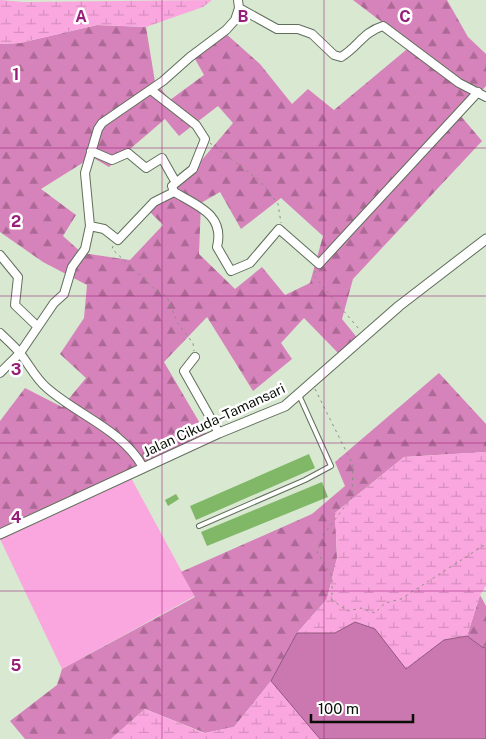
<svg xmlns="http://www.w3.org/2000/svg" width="486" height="739" font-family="'Public Sans',sans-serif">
<defs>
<pattern id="forest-firs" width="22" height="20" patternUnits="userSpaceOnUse" patternTransform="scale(1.25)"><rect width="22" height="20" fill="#d682bb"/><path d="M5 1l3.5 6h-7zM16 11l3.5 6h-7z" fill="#ac6996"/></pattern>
<pattern id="wetland-marsh" width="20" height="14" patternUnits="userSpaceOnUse" patternTransform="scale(1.25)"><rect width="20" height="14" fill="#fba7df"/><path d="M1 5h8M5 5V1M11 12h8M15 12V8" fill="none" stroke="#d68fbe"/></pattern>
</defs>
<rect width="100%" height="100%" fill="#d8e8d1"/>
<path fill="#fba7df" d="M130,476l65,120 -133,73 -62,-130v-4z"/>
<path fill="url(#forest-firs)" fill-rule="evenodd" d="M353,0h94l21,37 18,17v32l-26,29 22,26 -129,138 -11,40 17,21 -18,16 -37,-38 -23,25 11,16 -39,32 -46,-74 -43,45 44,75 -208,98v-114l25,-33 37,19 24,-29 -26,-24 24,-36 3,-33 -44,-23 -43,-30v-188l20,-1 77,-18 49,2 9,55 15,18 34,-25 -10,-18 30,-25 36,32 32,40 16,-15 26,21 78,-65zM218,106l15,17 -48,57 -41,26 19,19 -33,35 -48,-7 -19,-17 13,-21 -35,-26 51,-32 17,10 56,-48 14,17zM220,192l21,37 40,-31 42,38 -13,47 -25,12 -23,-28 -27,22 -36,-35 2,-51z
M439,373l47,51v28l-82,5 -69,56 2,45 -10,41 -30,34 -26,48 -37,46 -29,6 -60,-24 -34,30h-86l-15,-18 47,-36 5,-16 133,-72 -14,-25 131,-58 33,-28 -10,-24z
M480,595l6,11v42l-4,-1 -15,-11z"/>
<path fill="url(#wetland-marsh)" d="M0,0l24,2 188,-2 -9,7 -57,20 -49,-2 -77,18 -20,1z
M486,452v134l-6,9 -13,41 -23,4 -38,30 -31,-41 -20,-7 -20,11h-38l30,-34 10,-41 -2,-45 69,-56z
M271,681l49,58h-209l34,-30 59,24 30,-6z"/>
<path fill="#cb77b0" stroke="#91587d" d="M355,622l20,7 31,40 38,-29 23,-4 15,11 4,1v91h-166l-49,-58 26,-48h38z"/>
<path fill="#81b867" d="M309,454l6,14 -119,52 -6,-14z
M322,482l6,15 -121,49 -6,-14z
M176,494l3,5 -11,7 -3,-6z"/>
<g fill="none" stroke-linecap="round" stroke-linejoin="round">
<defs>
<path id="service" d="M199,526l106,-46 26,-14 -32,-71"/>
<path id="minor" d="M239,8l38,21h21l14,5 22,21 7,2c17,-10 22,-25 42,-31l76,57 27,14
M151,90l45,35 9,14 -12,30 -21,17 2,6c24,14 51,23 43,55l14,24 19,-8 29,-34 40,35 159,-172
M91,151l21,9 16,-7 18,15 16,-10 13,23
M90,226l14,3 14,11 36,-38 20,-10
M0,255l18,22 -3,28 22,21
M0,333c6,6 13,12 19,19 10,12 16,26 28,36 32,28 74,41 96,79
M195,357l-11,14 35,62
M0,373l20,-20 34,-50 10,-9 8,-27 13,-18 5,-23 -5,-53 13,-44 4,-6 61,-42 27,-24 36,-27 9,-10 4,-12 -1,-8"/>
<path id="tertiary" d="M0,534l219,-101 66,-27 114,-100 87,-67"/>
</defs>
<use href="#service" stroke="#606e5a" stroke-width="6"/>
<use href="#minor" stroke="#606e5a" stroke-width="10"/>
<use href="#tertiary" stroke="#606e5a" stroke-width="11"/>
<path stroke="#869281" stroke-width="1" stroke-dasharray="2.5 4" stroke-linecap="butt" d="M210,143l50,38 18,23 3,19
M113,246l-1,3 43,40 12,8 11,27 15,19 1,8
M315,271l-2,4 46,54
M315,389l38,76 -1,32 -28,37 -7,18 15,24v24l16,11 13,-3 14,5 10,-10 16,-4 85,-55"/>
<use href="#service" stroke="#fff" stroke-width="4"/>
<use href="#minor" stroke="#fff" stroke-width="8"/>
<use href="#tertiary" stroke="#fff" stroke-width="9"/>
</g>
<path fill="none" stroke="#971f7a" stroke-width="1" stroke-opacity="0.55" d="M162,0v739M324,0v739M0,148h486M0,296h486M0,443h486M0,591h486"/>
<g text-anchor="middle" stroke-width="5" stroke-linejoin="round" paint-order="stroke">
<g font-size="14" fill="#090e07" stroke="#fff">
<text transform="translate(214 420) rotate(-25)" y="5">Jalan Cikuda–Tamansari</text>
</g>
</g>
<g font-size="16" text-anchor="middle" font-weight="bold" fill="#971f7a" stroke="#fff" stroke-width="5" stroke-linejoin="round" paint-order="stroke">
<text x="81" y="22">A</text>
<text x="243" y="22">B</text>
<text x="405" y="22">C</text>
<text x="16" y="80">1</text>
<text x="16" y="227">2</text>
<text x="16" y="375">3</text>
<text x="16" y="523">4</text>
<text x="16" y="671">5</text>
</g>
<path d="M311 714v8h102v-8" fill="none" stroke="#090e07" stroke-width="2.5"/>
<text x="318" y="714" font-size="15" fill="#090e07" stroke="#ffffff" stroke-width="4" paint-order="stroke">100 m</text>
</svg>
